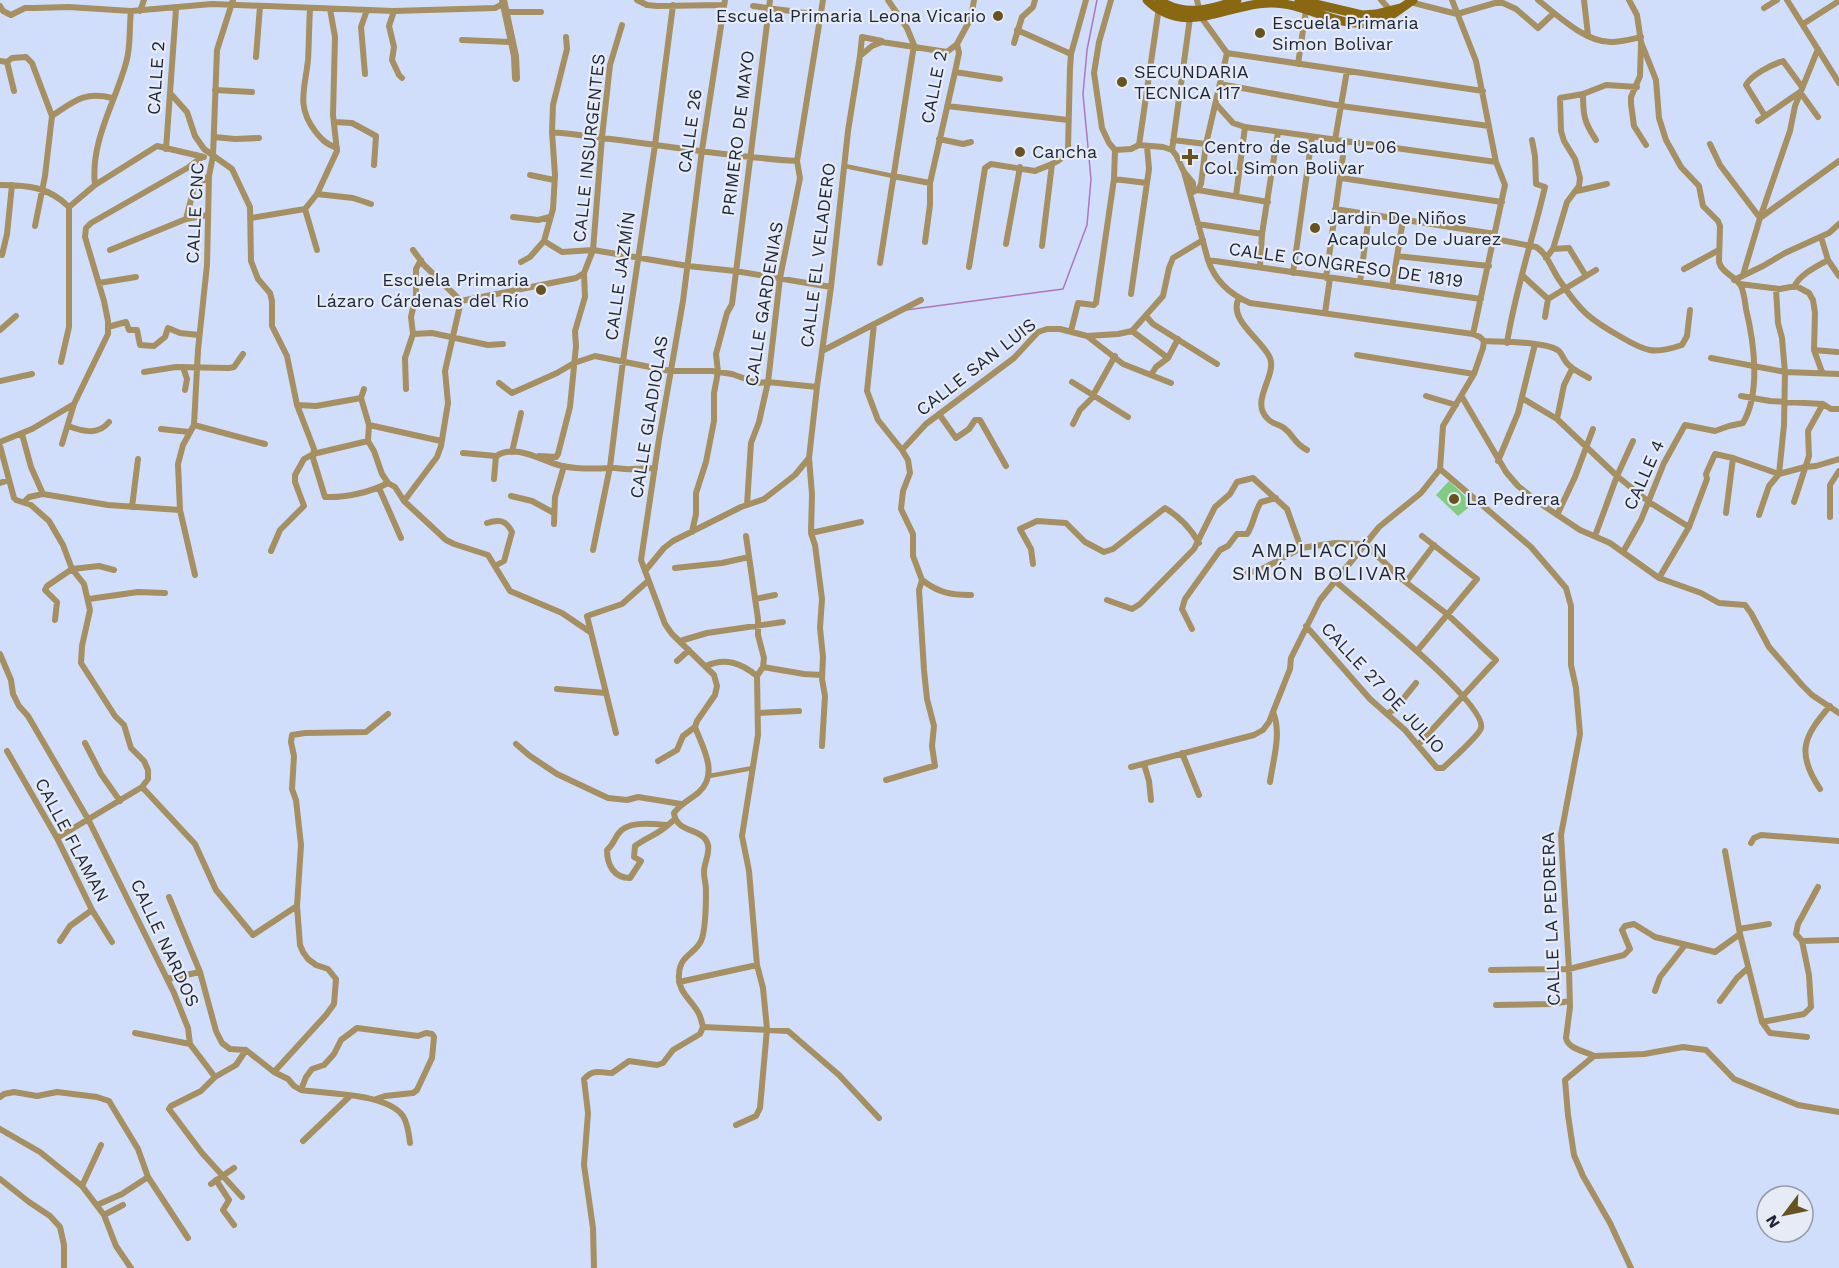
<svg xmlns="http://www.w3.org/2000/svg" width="1839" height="1268" font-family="'Work Sans',sans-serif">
<rect width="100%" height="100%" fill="#d0defc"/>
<path fill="#81cb82" d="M1449,481l24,23 -15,12 -22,-21z"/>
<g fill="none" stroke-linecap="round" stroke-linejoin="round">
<path stroke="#af76bb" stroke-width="1.5" d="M906,310l157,-21 24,-64 4,-46 -8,-85 4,-44 10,-50"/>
<path stroke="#a68f60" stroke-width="4.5" d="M845,166l48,10
M709,776l44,-8"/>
<path stroke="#a68f60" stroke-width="6" d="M637,0l10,5 10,1 67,-1
M1111,0l-12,42 -5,31 8,55 7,15 6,7 16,-1 8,-4 24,2 9,3 4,5 8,17 24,88c7,21 21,34 42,43l223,31 7,3 4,4 -1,7 -9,26 -31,52 -3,43 -19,24 -42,34 -59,73 -29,58 -1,11 -21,53 -6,8 -9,5 -123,32
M1197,0l4,17 26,36 -21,91 -5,40 -3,6
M1381,0l12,13
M1452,0l24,61 20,101 9,23 -32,149
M1538,0c19,15 48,43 74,42 9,0 20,-3 29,-5
M1584,0l4,35
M1787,0l52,83
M1410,2l47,12 38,-11h8l13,6 22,19 16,-15
M0,6l3,5 8,4 14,-7h8l36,-1 62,4 81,-7 182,7 101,-3 8,-4
M753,6l68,9
M1764,8l13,-8
M310,9c-1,17 -1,34 -2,51 -3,29 -12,46 7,71 7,9 11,13 22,17
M140,11l4,-11
M394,11l-5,15 5,21 -2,13 7,15 3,3
M506,12h35
M1803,24l36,-23
M1017,30l54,24
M462,40l49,2
M1014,43l8,-26 11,-10 2,-7
M1641,43l-1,33 -9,21v7l3,22 12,19
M1227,53l256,38
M860,56l2,-19 20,4
M256,57l4,-51
M0,61l7,1 5,-4 14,-1 6,6 20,53 -7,60 -10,50
M7,62l7,29
M1298,64l8,-54
M955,72l45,7
M365,74l-4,-47 6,-17
M1220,84l121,22 148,20
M215,90l37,2
M170,93l17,19 8,24 9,13 28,20 18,38 1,54 7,18 12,14 2,8v25l15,30 10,49 17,44 -1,9 12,39c20,1 46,-5 63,-14
M1583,94c0,21 1,28 13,46
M1216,104l17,19 12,4 251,35
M947,106l121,14
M52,116c22,-15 33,-25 60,-18
M1765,116l-19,-31c5,-10 25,-20 37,-24l19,26
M1758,121l42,-29 18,25
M335,122l17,1 24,13 -2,29
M552,132c82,8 163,24 245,29
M214,137l21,2 24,-1
M939,139l24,5 8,-2
M1173,140l33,4
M1335,140l12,-69
M1710,144l10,21 40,53
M1139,145l20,-138
M166,149l10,-140
M1172,150l18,-132
M1184,172l9,11v9
M530,175l24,5
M893,176l37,7
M1341,178l161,24
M1114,179l33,4
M0,185c28,0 49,2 69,22
M95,185c-5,-43 20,-82 31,-122 5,-16 3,-35 5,-52
M1195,191l3,-1 70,12
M1577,191l30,-7
M317,194l20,-43 -4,-36 2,-78 -5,-28
M1236,196l9,-69
M69,207l26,-22 62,-39 47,11
M305,209l12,-15 36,4 18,6
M305,209l12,41
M1335,209l160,25
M513,217l25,3 12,-3
M251,218l54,-9
M1760,218l30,-87 5,-25 23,-57
M186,219l8,-31 15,-12
M1198,224l64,10
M1821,237l7,23 11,16
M1495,239l41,8c11,6 16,23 24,34 20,30 29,38 61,56 24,14 32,18 61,8l5,-9 3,-26
M544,241l18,11 31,-2 95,16 47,5 96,16
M544,241l9,-32 2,-34 -3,-43 1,-27 14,-56 -1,-12
M925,242l5,-37v-22l25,-111 4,-19 -2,-9 14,-26 3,-18
M1006,244l14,-77
M1042,246l10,-82
M1553,249l14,-47 12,-16 1,-8 -5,-19 -11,-18 -3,-10 -1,-33 23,-4 23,-9 31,2
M110,250l76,-31 22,-4
M413,250l11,15 37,36
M2,255l5,-21 5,-49
M1397,256l92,10
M1546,258l7,-9 16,-1 17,28
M1208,260l273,39
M521,262l9,-5 14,-16
M880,263l34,-218 -7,-17 -19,-28
M969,267l16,-99 6,-4 44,7c13,-6 27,-8 33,-22l2,-81 1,-14 15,-54
M1260,267l2,-33 16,-102
M1684,269l35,-19
M584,273l9,-23 9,-113 8,-72 12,-40
M1293,273l19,-136
M1743,275l17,-57 79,-57
M1523,276l25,23
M1326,278l19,-137
M1734,280l29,-14 22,-13 44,-20 10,-9
M1360,282l9,-67
M99,283l37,-6
M1740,284l40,5 16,-3 13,7 4,7 2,13 -1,37 8,22
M1392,287l11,-67
M1794,287c6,-13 22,-20 34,-27
M1131,294l18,-125 -2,-23
M1239,298c-12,22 24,42 31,60 7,18 -21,44 -2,61 4,5 11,5 16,9 10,7 9,15 23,22
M461,301l115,-23 8,-5
M1325,313l5,-35
M1146,316l7,8 64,40
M1545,317l3,-18 48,-29
M874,324l-7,67 11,29 24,30 6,10 2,13 -7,18 -2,18 12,25v22l9,24 -3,10 5,80 3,29 7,27 -2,20 3,20 -5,1 -44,13
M108,327l18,-5 3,8h8l3,15 14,1 11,-9 3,-9 12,5 19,2
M0,330l16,-14
M1071,331l7,-28 16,2 2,-2 18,-124 1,-29
M1132,331l36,27 10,-19
M413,334l19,-1 56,12 15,-1
M1087,336l31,-2 14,-3 31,-35 6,-28 4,-10 30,-18
M1484,341c16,1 63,0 75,10 3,3 4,7 7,11 6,8 15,11 23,16
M1507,343c8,-52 26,-105 38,-156l-9,-3 -1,-28 -3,-16
M1814,350l23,2
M822,351l99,-51
M1357,355l117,19
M1711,358l74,14 54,2
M61,362l8,-35v-120
M183,367l4,12 -2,11
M144,372l32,-5 53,1 5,-1 9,-13
M1151,375l5,-8 12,-9
M0,381l32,-7
M1072,382l56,35
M499,383l13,10 45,-20 17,-10 21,-7 75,15h42l20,3 25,9 11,-1 49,5
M406,389l-1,-31 8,-24 -2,-17 5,-22v-26l5,-9
M1426,396l30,9
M1741,396l29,5 53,3 8,5h8
M1462,397l44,75 12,14 20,16 42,28 30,13 49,35 42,15 18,10 26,2 6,8 18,34 33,38 10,10 27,18
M1522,398l35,21 7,-34 7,-14 3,-1
M297,405l19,1 45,-8
M939,414l17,24 13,-9 6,-9h5l26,46
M1557,419l60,57 32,26 40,25
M1073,424l7,-14 11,-11 24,-43
M194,425l71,19
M369,425l72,16
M68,426c14,5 30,10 41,-4
M161,429l28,3
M22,434l9,33 12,27
M368,441l6,10 8,23 6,9 7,4 9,14 42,39 8,4 34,11 22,36 52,22 28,19
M0,442l32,-13 42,-25 34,-70v-13l-4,-20 -19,-64 1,-9 5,-5 98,-56 13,-10
M62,444l12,-40
M0,446l14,52 2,2 15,5 18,16 14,24 9,24 12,15 6,26 -8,36 -1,17 34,53 9,9 7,23 13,13 4,9v9l-6,8 -85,51
M902,450l24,-26 88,-66 24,-26 9,-3h13l27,7 36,28 48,19
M512,452l9,-39
M463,453l33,3
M496,456c21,-13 45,5 66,10 15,3 32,3 47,2 7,-1 15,2 23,1 8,0 15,-1 23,-1
M539,456l17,1 2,-3 12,-47 6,-61 -1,-15 10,-34 -1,-24
M809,458l3,36 -1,39 4,12 7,54 -2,29 3,29 -1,22 3,17 -3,50
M1498,461l20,-48 17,-69
M1440,469l91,78 35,41 5,18v59l5,23 4,46 -19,101 8,134 1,38 -4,31c2,11 19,13 28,18
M494,479l2,-23
M0,483l9,-3
M379,488l22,50
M511,496l21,5 22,12
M404,501l33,-44 4,-11 7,-43 -3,-32 16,-70
M24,502l5,-5 14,-3 65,11 72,5
M1794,502l15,-46 -1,-25 15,-27
M747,505l4,-62 8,-21 9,-40 12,-104 20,-100 -3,-17 26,-161
M132,507l6,-48
M1726,513l7,-55
M1557,515l18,-38 18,-48
M1759,515l10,-29 10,-12 5,-49 1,-53 -3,-34 -4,-15 -2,-34
M1830,517v-32l9,-14
M487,523c12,-4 19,-3 25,9l-8,29 -9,5
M554,524l1,-27 9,-31
M692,532l4,-18v-21l10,-31 8,-41v-28l4,-21 -2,-18 11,-41 5,-9 38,-304
M811,533l50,-11
M1595,536l22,-60 16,-35
M593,550l17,-83 13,-106 32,-216 18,-140
M271,551l9,-21 24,-24 -9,-24v-7l9,-16 9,-5 55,-13 1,-16 -8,-27 3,-9
M1623,552l18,-32 23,-57 21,-38 30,6 14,-5 14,-3c18,-31 11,-81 3,-114 -1,-7 -2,-17 -5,-23 -5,-10 -19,-12 -22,-24l1,-36 -2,-5 -15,-15 -4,-20 -18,-19 -15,-27 -7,-22 -3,-38 -15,-38 -4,-27 -8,-15
M1033,564l-2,-15 -11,-20 17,-8 29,2 19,19 19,10 9,-3 52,-41c15,9 25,19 34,35
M675,568l47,-5 27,-6
M645,571l19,-23 9,-7 68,-34 23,-8 31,-24 14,-17 8,-71 14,-100 17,-156 12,-75 12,-10 10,-4 65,10 10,-8
M195,575l-15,-65 -2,-46 5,-19 11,-20 4,-75 9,-85 2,-89 4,-20 4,-106 16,-50
M1239,577l3,-4 15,-2 9,-4 35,-19 34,-5 30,1 38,36 44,34 49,46 -78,85
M1659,578l30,-51 18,-48 -1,-5 9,-20 18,4 46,16 26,-7 11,-1 23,-7
M922,580c17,13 29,15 49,15
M1406,582l28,-37
M89,599l49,-7 27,1
M755,599l20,-4
M1107,600l25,9 8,-5 54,-55 21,-42 15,-13 7,-12 16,-4 34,31 14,39
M55,620l2,-18 -12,-12 2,-4 25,-17 27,-3 15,4
M1306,626l64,73 35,31 32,38h6c7,-7 36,-32 38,-40 7,-24 -125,-128 -147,-148
M1192,629l-10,-20 3,-10 35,-49 8,-4 9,-12h10c7,-10 7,-22 14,-32l15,-4
M680,641l27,-8 76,-11
M1417,651l60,-72 -55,-43
M0,654l11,26 2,14 6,12 9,10 60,103 86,174 14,35 2,16 25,33
M677,661l12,-11
M706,666c19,-9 35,-3 51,10
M763,667l41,7 18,1
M557,689l49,4
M758,713l41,-2
M1387,714l8,-5 21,-26
M616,733l-29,-117 35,-12 26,-23
M85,743l16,31 19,27
M516,744l14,12 27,18 51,24 19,2 11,-3 43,7
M7,751l50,87 35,72 20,32
M1182,753l17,42
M658,761l19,-11 6,-14 12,-9
M1144,764l5,17 2,19
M1270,782c3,-22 12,-49 3,-70
M142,787l53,57 21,46 37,45 44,-29
M1820,789c-24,-36 -17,-52 10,-83
M668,825c-11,10 -21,12 -33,21l-1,11 7,4 -11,17c-16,0 -23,-13 -23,-28 6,-5 7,-10 11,-16 9,-14 36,-10 50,-9l7,-6
M1751,843l3,-5 7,-3 78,6
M1725,851l15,83 22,88 8,11 37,4
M169,897l31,75 16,59 6,12 8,6 16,1 28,22 14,7 6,7 7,4c26,4 86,3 102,26 5,8 6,18 7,27
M1739,929l30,-5
M60,941l10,-15 22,-16
M1802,941l-6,-7 2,-10 20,-37
M1491,970l78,-1 55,-14 6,-6 -8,-19 3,-4 9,-2 21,13 60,15 25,-18
M167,979l33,-7
M679,982l78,-17
M1655,991l5,-14 25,-32
M1720,1001l17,-23 11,-10
M1496,1005l56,-1 17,-3
M1762,1022l42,-8 7,-7 -2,-32 -7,-34 37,-1
M703,1027c-1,-4 -2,-9 -4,-13 -7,-14 -22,-22 -20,-40 1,-19 16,-20 22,-33 5,-11 5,-38 5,-51 0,-6 -2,-12 -2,-18 0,-9 6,-18 4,-27 -4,-18 -32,-11 -34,-32 7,-10 16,-13 25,-21 20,-18 4,-44 -4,-65l2,-6 18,-26 2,-9 -3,-11 -42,-41 -7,-10 -24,-64 18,-121 24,-138 19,-151 23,-150
M703,1027l85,4 51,44 40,43
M135,1033l55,11
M274,1072l52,-57 8,-11 2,-25 -8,-10 -12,-4 -8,-6 -5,-7 -3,-7 -3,-39 4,-61 -5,-45 -4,-11 2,-33 -3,-14 1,-7 13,-2 61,-1 22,-18
M301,1090l5,-13 6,-8 12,-4 10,-11 7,-14 16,-12 61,8 8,-3 6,1 2,3 -2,21 -15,32 -4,3 -28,3 -9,3
M0,1097l4,-3 10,-2 23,4 20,-4 40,5 12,4 29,48 10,28 40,61
M736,1125l20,-9 4,-8 7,-79 -4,-41 -6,-23 -8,-94 -7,-35 16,-101 -1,-59 6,-9 1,-9 -6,-23v-16l-12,-83
M0,1129l40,23 42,34 22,29 12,31 15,22
M303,1141l47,-45
M0,1179l29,23 21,14 10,11 4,18v23
M216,1180l13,20 -6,10 11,15
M211,1184l23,-16
M82,1186l19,-41
M242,1197l-40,-44 -33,-44 2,-3 30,-15 14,-14 21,-12 10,-15
M97,1205l25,-11 26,-17
M104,1215l19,-10
M594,1268l-1,-40 -9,-63 4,-52 -4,-34c10,-11 16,-6 28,-6l17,-12 28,4 6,-2 10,-13 27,-16 3,-7
M1631,1268l-21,-45 -27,-47 -9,-21 -6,-40 -3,-35 29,-24 50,-2 39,-7 23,3 28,29 64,26 41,7"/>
<path stroke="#a68f60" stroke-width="8" d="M503,0l12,56 1,22"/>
<path stroke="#896811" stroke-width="9" d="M1147,0c39,38 80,3 123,3 34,-1 65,24 99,20 19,-2 29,-13 44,-23
M1159,0c24,17 52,10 78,0
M1299,0l63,15 14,-1 24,-6"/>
</g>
<g fill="#685221" stroke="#e6ebf5" stroke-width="2">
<circle cx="998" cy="16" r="6"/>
<circle cx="1260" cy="33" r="6"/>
<circle cx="1122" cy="82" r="6"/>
<circle cx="1020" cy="152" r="6"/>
<path d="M1187 148h6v6h6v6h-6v6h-6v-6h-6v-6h6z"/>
<circle cx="1315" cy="228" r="6"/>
<circle cx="541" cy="290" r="6"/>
<circle cx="1454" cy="499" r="6"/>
</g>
<g text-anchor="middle" stroke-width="4.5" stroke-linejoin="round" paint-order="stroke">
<g font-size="18" fill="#1c2537" stroke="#e6ebf5" text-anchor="start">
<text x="986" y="22" text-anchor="end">Escuela Primaria Leona Vicario</text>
<text x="1272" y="29">Escuela Primaria<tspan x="1272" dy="21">Simon Bolivar</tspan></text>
<text x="1134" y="78">SECUNDARIA<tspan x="1134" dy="21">TECNICA 117</tspan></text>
<text x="1204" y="153">Centro de Salud U-06<tspan x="1204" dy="21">Col. Simon Bolivar</tspan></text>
<text x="1032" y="158">Cancha</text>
<text x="1327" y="224">Jardin De Niños<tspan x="1327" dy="21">Acapulco De Juarez</tspan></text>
<text x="529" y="286" text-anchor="end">Escuela Primaria<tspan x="529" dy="21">Lázaro Cárdenas del Río</tspan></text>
<text x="1466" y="505">La Pedrera</text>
</g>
<g font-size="18" fill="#1c2537" stroke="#e6ebf5">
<text transform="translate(156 78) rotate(-86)" y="6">CALLE 2</text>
<text transform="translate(934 87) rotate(-79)" y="6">CALLE 2</text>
<text transform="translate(690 131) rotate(-82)" y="6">CALLE 26</text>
<text transform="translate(738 133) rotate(-83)" y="6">PRIMERO DE MAYO</text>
<text transform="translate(589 148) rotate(-84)" y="6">CALLE INSURGENTES</text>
<text transform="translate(195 213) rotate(-87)" y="6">CALLE CNC</text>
<text transform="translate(818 255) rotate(-83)" y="6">CALLE EL VELADERO</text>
<text transform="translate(1346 265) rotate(8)" y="6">CALLE CONGRESO DE 1819</text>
<text transform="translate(620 276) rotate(-82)" y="6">CALLE JAZMÍN</text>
<text transform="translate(764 304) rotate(-81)" y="6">CALLE GARDENIAS</text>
<text transform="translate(976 367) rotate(-38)" y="6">CALLE SAN LUIS</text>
<text transform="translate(649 417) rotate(-81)" y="6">CALLE GLADIOLAS</text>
<text transform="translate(1644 475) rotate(-66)" y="6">CALLE 4</text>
<text transform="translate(1383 688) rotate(47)" y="6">CALLE 27 DE JULIO</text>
<text transform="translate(72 840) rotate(62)" y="6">CALLE FLAMAN</text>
<text transform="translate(1551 919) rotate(-92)" y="6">CALLE LA PEDRERA</text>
<text transform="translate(165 943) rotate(65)" y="6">CALLE NARDOS</text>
</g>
<g font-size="20" letter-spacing="1.5" fill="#1c2537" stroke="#e6ebf5">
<text x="1320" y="557">AMPLIACIÓN<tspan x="1320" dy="23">SIMÓN BOLIVAR</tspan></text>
</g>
</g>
<g transform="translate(1785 1214) rotate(238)"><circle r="28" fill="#e6ebf5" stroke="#959ca9" stroke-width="1.5"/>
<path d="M0-4.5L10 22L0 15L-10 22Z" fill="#685221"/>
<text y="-9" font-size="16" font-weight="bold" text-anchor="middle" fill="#1c2537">N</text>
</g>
</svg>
